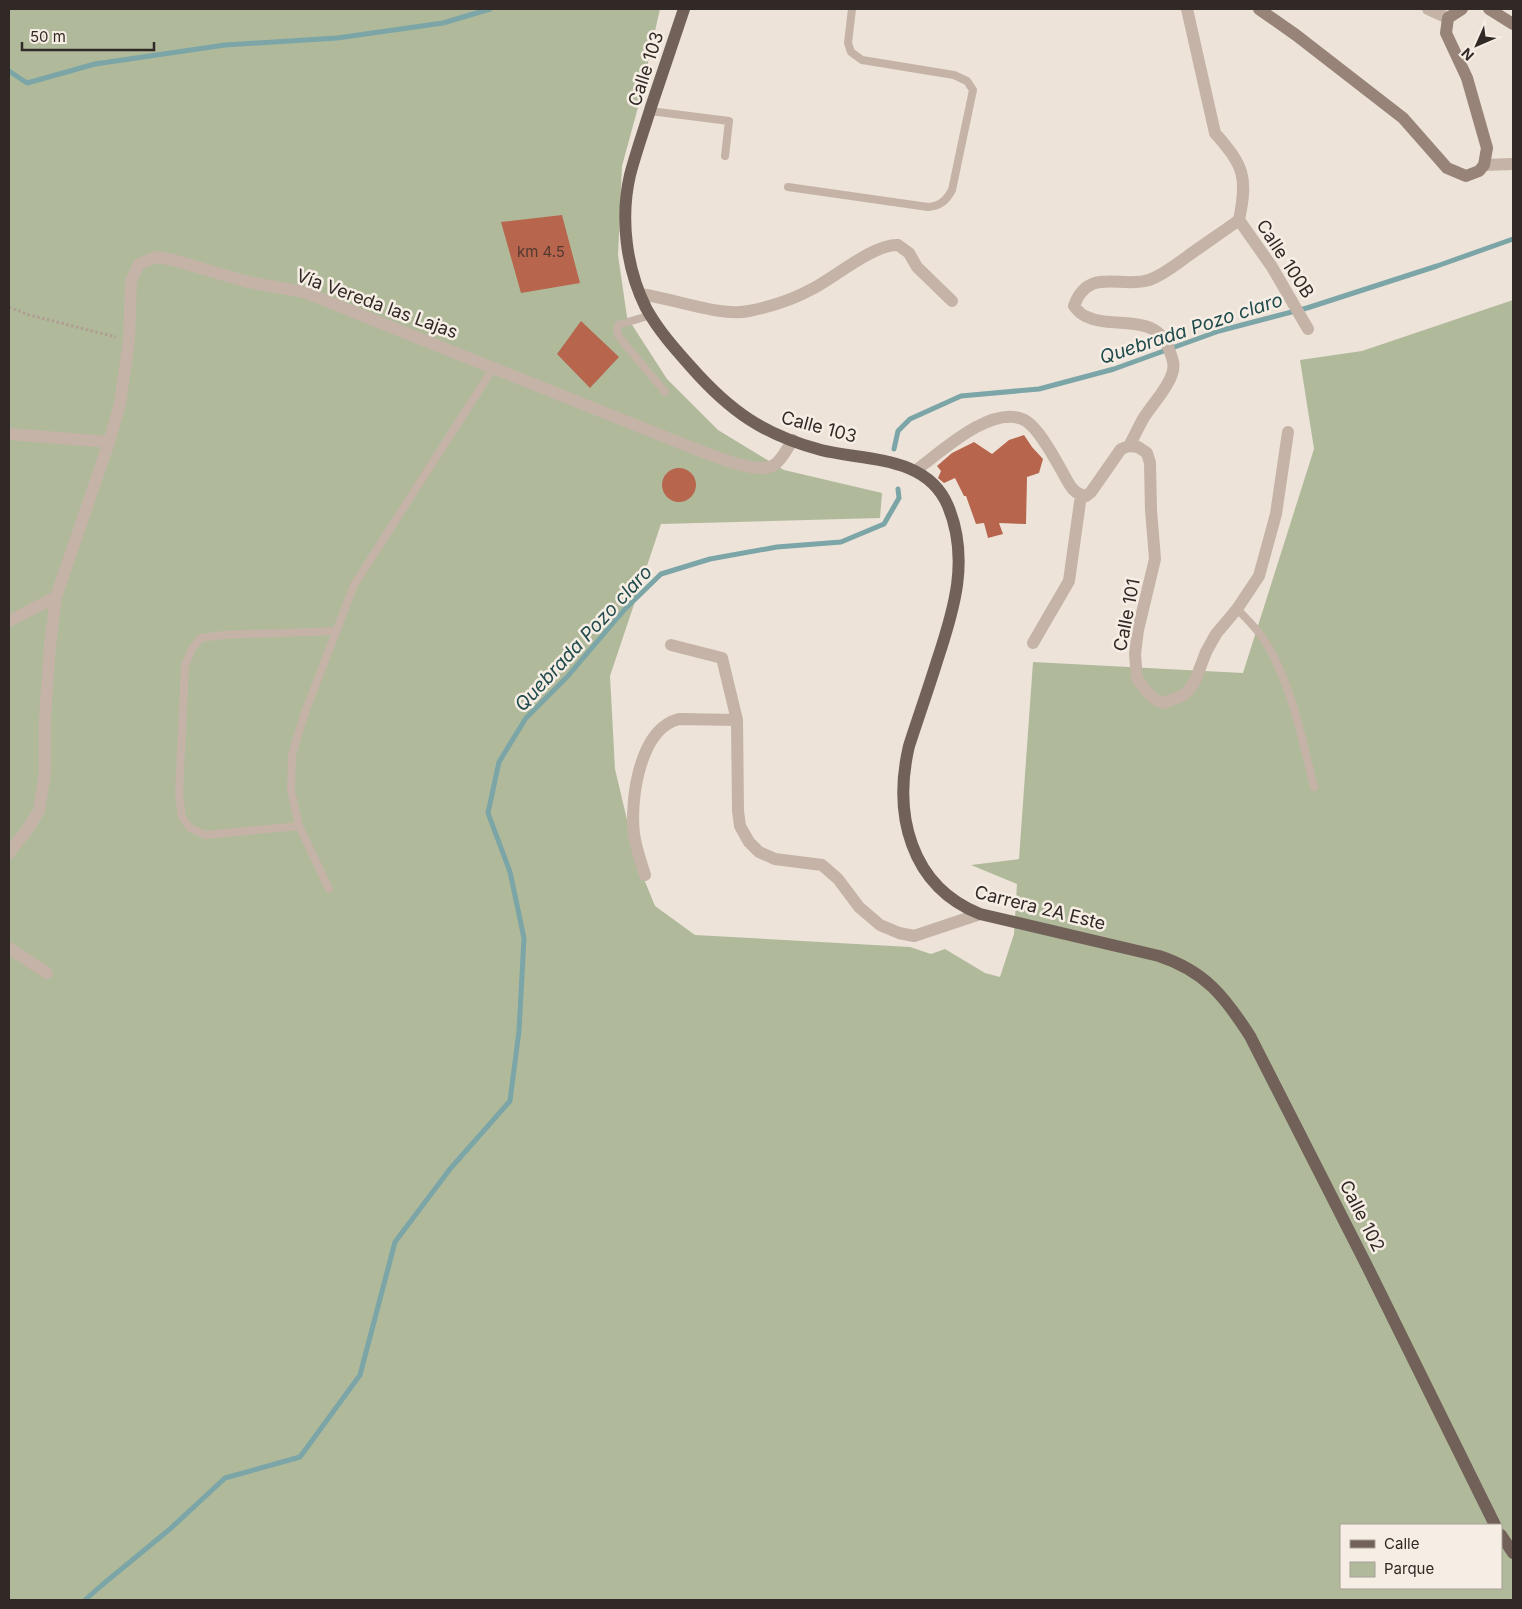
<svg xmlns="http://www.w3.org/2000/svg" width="1522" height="1609" font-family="Inter,sans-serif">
<rect width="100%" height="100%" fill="#ede3d9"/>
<path fill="#b0ba9b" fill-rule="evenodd" d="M9,9h651l-23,102 -15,55 -4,89 9,62 40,62 51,51 66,40 98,23 -2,25 -219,6 -51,152 5,93 22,93 18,44 40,29 215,12 21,7 14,-5 40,24 15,4 14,-43 3,-50 -46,-19 48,-6 14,-197 210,11 71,-224 -14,-89 62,-9 151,-51v1300h-1504zM1341,1525h160v63h-160z"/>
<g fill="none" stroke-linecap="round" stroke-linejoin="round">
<path stroke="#7ba5a7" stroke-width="5" d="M9,71l18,12 68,-19 130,-19 112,-7 106,-15 47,-14
M894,449l4,-18 12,-12 51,-23 78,-7 75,-20 105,-38 88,-23 130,-42 76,-27
M85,1600l17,-15 68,-56 55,-51 75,-21 60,-82 35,-133 55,-73 60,-68 9,-70 5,-93 -14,-66 -22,-59 11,-51 27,-44 41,-41 58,-68 36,-35 49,-15 67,-12 64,-5 43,-18 15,-26 -1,-9"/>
</g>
<path fill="#b7664d" d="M562,215l18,68 -59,10 -20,-71z
M581,321l38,36 -29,31 -33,-34z
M1024,435l8,12 11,12 -4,14 -12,4 -1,47 -27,-1 4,11 -15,4 -4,-15 -8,1 -10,-28h-2l-9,-18 -11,5 -6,-5 3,-7 -4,-5 15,-13 22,-11 18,12 17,-14z
M662 485a17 17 0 1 1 34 0a17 17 0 1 1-34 0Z"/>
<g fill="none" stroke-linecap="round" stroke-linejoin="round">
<path stroke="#af9e91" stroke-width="3" stroke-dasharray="2.5 2.5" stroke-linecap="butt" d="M9,307l20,8 87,22"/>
<path stroke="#c4b3a6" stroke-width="8" d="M650,111l79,10 -4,35
M788,187l140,20c12,-1 18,-6 24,-17l21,-100 -6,-9 -13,-6 -92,-15 -11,-8 -3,-9 4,-34
M651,315l-33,10 -1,5 2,7 46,55
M1237,609c12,12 24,24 32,39 24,43 33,91 45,139
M299,826l-94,9 -15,-7 -8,-11 -3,-23 6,-129 8,-18 8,-9 22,-3 114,-4
M329,889l-30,-63 -8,-36 1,-35 12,-40 50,-130 140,-218"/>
<path stroke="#c4b3a6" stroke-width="12" d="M1187,9l28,124c29,33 33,44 24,87l33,47 36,62
M1428,9l20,9
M1484,165l29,-1
M640,294c32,4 79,23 109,17 21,-4 45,-12 65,-23 21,-11 60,-44 84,-43l11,8 8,14 35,34
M9,434l100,8
M1129,446l9,1 9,6 3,10 1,47 4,49 -17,71 -3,24 2,25 11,14 8,7 7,3 19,-7 6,-5 7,-10 11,-29 10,-18 21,-25 22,-33 17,-62 12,-82
M1129,446c5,-9 9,-18 14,-27 9,-15 24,-29 29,-45 3,-8 1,-14 -2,-22 -13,-42 -55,-21 -85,-36 -4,-2 -8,-6 -11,-10 14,-40 47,-17 75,-26 14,-5 25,-14 36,-22 18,-13 36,-25 54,-38
M915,471c25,-18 74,-65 107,-52 15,5 33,40 41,54 6,11 10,21 23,23l5,-4 30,-43 8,-3
M9,621l47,-24 53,-155 11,-38 9,-64 2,-59 8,-17 17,-7 17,3 75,22 56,10 391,157c19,6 62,27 79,16 8,-5 13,-17 19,-25
M1033,643l36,-62 12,-86
M671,645l51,13 15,62 1,91 2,15 9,16 10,10 16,7 47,6 16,14 21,28 21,18 19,8 15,3 66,-22
M9,853l18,-23 12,-19 6,-39v-54l5,-72 6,-49
M645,875c-4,-13 -9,-27 -11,-41 -4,-34 5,-105 45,-115l58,1
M9,948l38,25"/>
<path stroke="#978378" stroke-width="12" d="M1259,9l37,26 107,83 44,50 19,8 13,-5 5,-6 3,-17 -20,-70 -21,-45 2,-15 14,-9
M1489,9l24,15"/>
<path stroke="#716159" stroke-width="12" d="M684,9c-11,33 -22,65 -33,98 -7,23 -15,45 -21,68 -10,43 -4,93 16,133 12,22 29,41 46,60 38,43 72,67 129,82 44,11 106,5 127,56 22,53 6,104 -11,155 -9,29 -19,57 -28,85 -16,68 1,140 71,168l179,42c46,15 66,41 91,80l118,232 127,257
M1501,1535l12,18"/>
</g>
<g text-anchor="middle" stroke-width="5" stroke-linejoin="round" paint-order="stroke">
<g font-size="15" fill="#523830">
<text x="541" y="257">km 4.5</text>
</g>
<g font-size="18" fill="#312926" stroke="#f6eee4">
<text transform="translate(646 69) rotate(-72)" y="6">Calle 103</text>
<text transform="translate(1285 259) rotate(57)" y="6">Calle 100B</text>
<text transform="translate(377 304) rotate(20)" y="6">Vía Vereda las Lajas</text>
<text transform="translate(819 427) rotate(15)" y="6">Calle 103</text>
<text transform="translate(1127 615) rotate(-79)" y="6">Calle 101</text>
<text transform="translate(1040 908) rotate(14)" y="6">Carrera 2A Este</text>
<text transform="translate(1362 1216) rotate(63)" y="6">Calle 102</text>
</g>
<g font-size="19" font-style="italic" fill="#214b4d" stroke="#f6eee4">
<text transform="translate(1191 328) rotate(-18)" y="7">Quebrada Pozo claro</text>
<text transform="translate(583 638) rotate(-47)" y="7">Quebrada Pozo claro</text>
</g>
</g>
<rect width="1522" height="1609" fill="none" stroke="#312926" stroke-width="20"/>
<rect x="1340" y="1524" width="162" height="65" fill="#f6eee4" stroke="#a79f98"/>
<rect x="1350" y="1540" width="25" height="8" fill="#716159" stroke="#a79f98"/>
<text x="1384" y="1549" font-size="15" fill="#312926">Calle</text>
<rect x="1350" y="1562" width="25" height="15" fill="#b0ba9b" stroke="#a79f98"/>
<text x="1384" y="1574" font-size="15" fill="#312926">Parque</text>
<g transform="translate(1477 45) rotate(225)" stroke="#f6eee4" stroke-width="4" paint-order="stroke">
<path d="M0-4L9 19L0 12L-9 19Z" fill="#312926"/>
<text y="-8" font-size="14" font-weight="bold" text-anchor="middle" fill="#312926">N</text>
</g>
<path d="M22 42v8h132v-8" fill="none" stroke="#312926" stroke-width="2.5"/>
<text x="30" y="42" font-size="15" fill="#312926" stroke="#f6eee4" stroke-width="4" paint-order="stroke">50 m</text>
</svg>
